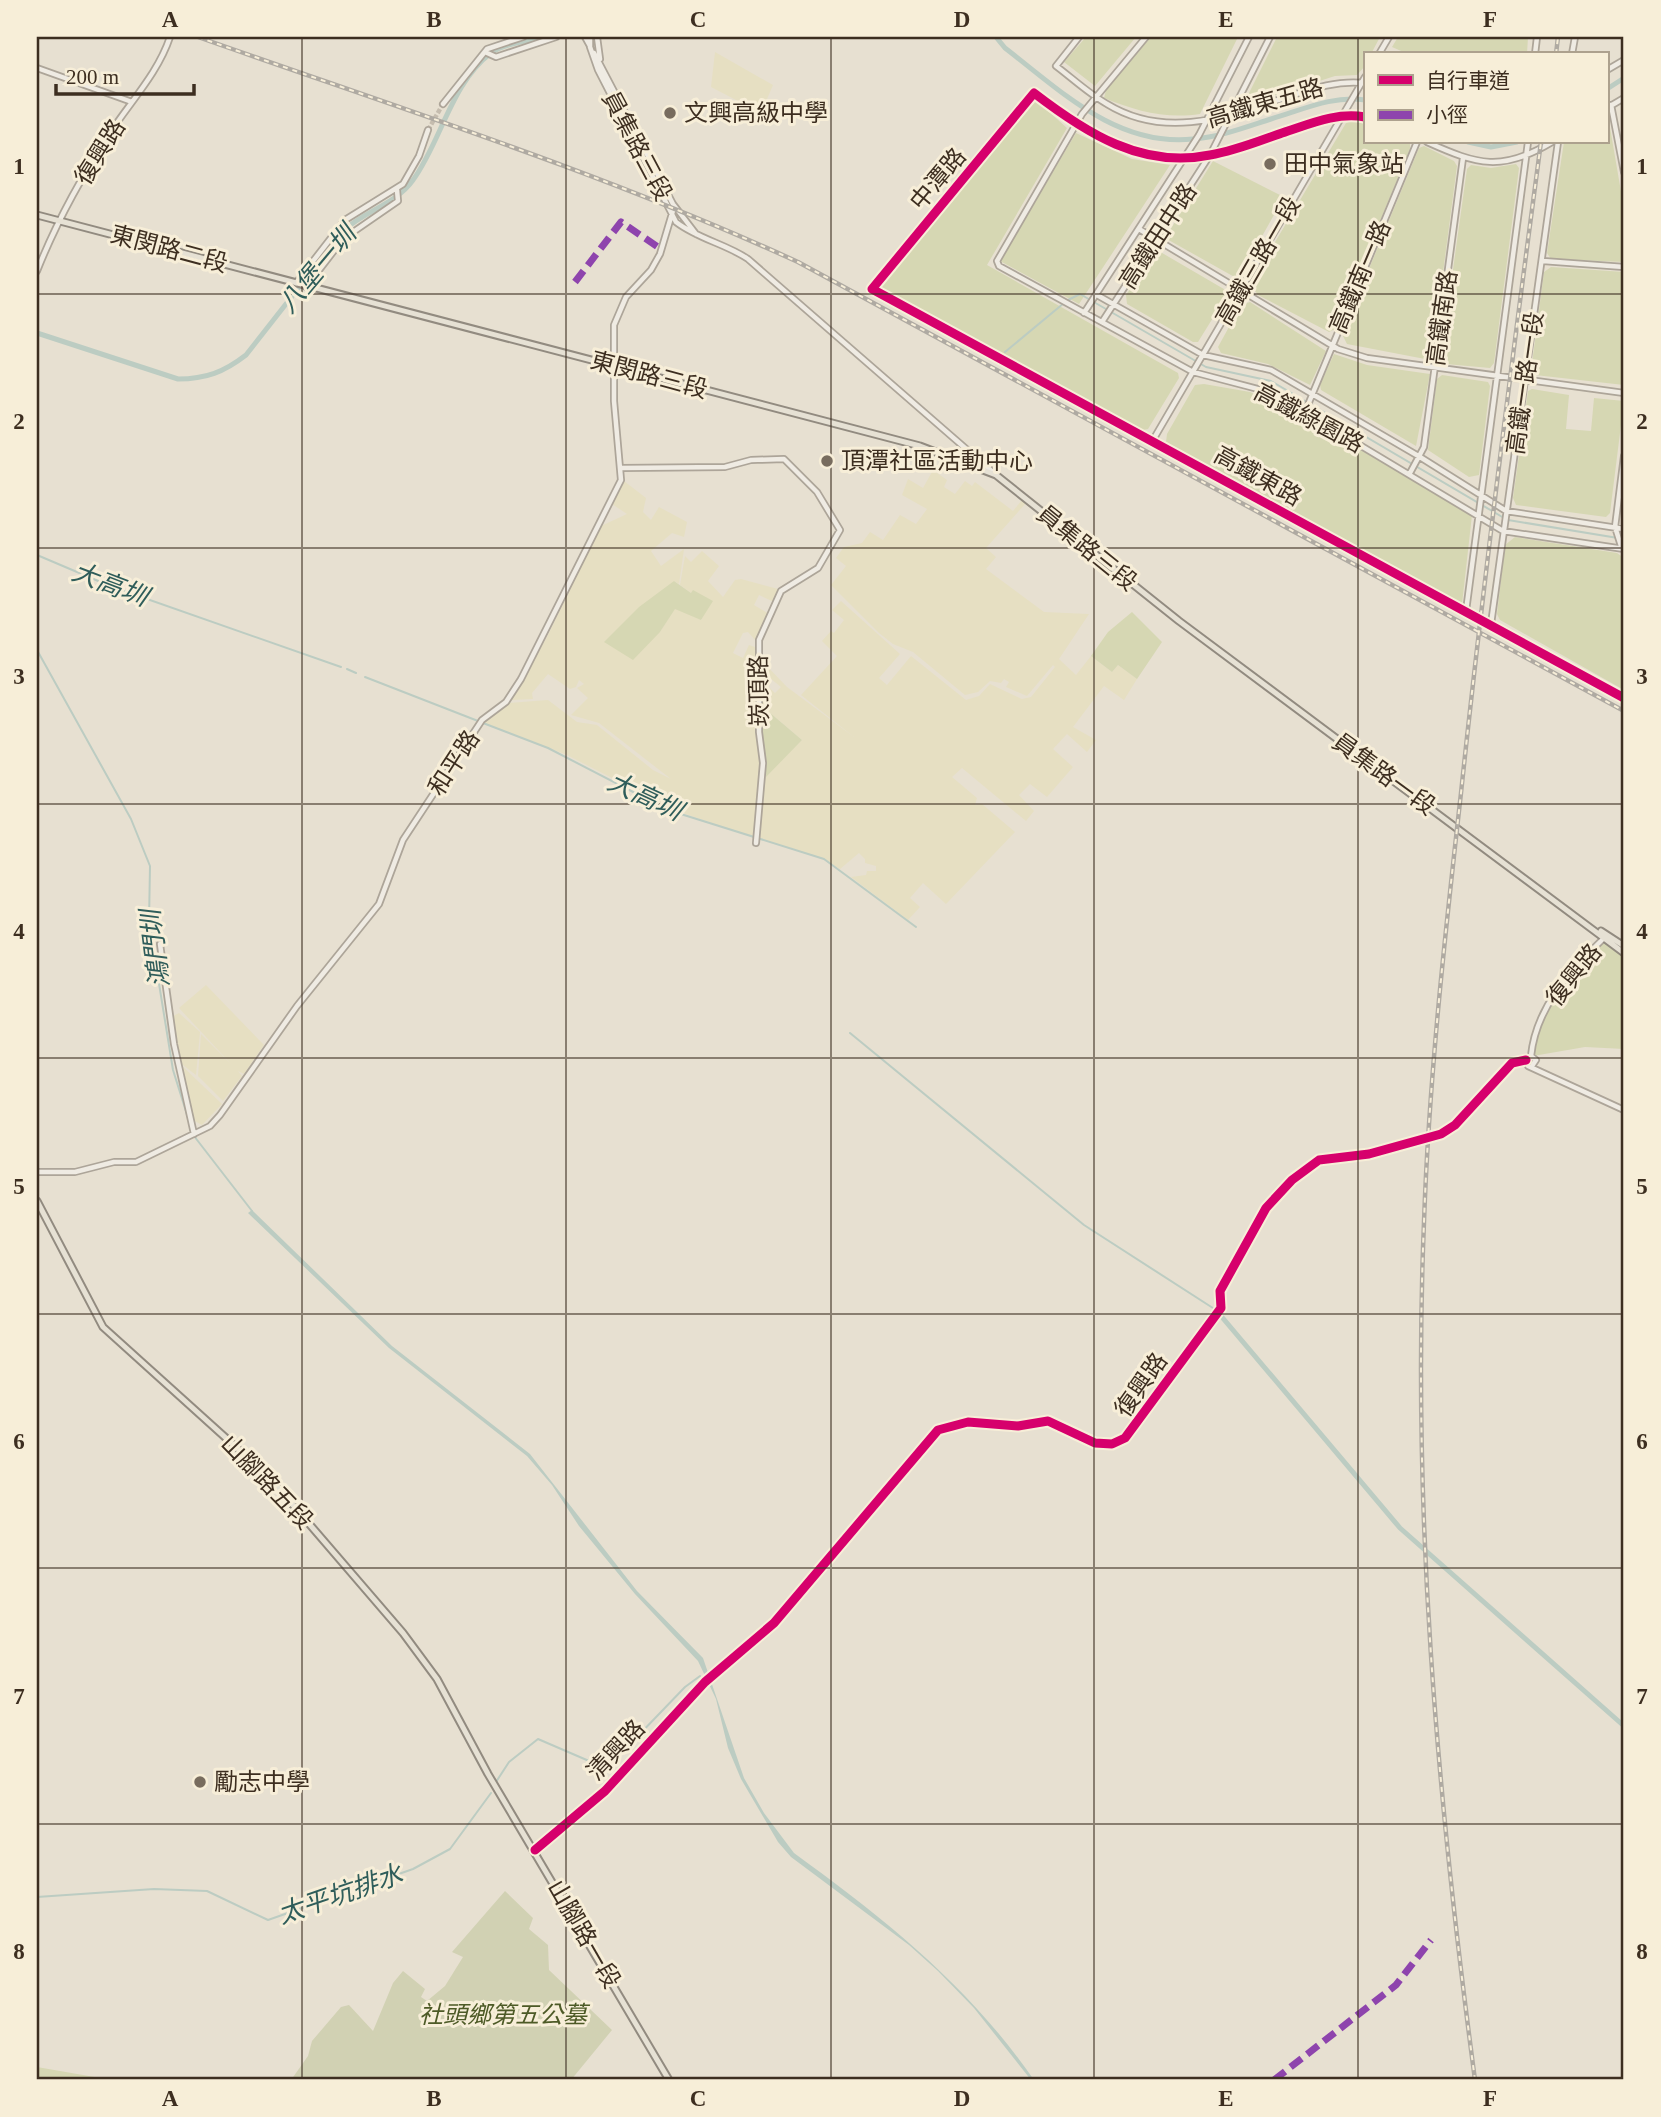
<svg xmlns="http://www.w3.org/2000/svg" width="1661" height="2117" font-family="'Times New Roman','Noto Sans TC',serif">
<rect width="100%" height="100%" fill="#e7e0d1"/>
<path fill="#e6dfc2" d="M715,52l58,33 -12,28 -50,-26z
M933,470l14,10 -3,7 11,7 10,-13 7,5 3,-4 38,29 9,-11 4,3 -40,45 10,9 -10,12 58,43 45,2 -30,45 17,16 15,-19 21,16 6,-7 19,14 -13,21 -20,-14 -31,41 23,13 -9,12 -20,-18 -14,15 20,18 -26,30 -17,-13 -11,11 15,16 -8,10 -64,-53 -10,9 25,21 -2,7 7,-1 33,28 -69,72 -23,-21 -13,15 10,9 -12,13 -57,-43 15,-2 1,-4h9v-5l-11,-3v-4l-6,-6 -19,16 -17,-10 -63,-20 4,-63 38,-36 -40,-34v-25l13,12 6,-6 -20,-16v-11l26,27 67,50 -53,-42 36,-39 -15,-15 9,-10 3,2 10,-13 -12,-10 9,-9 59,53 -21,24 8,7 24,-29 55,44 13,-4 11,-12 32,15 9,-2 24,-30 -2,-2 -26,31 -21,-9 3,-5 -5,-3 -3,4 -11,-2 -12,11 -13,3 -52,-43 -20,-8 -14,-11 -48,-48 15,-19 -10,-8 8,-11 18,-4 8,-11 13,8 17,-25 16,9 11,-15 -25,-14 6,-16 15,9z
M624,481l22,17 -3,14 8,8 8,-13 28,15 -3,15 -12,-4 -21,18 10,15 23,-17 -5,35 -5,-3 -14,51 15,-24 27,12 -11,-27 -11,-8 5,-29 6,6 11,-11 17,15 -11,15 15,16 12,-17 6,-1 37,10 -4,13 -15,-7 -5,10 15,9 -12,28 -9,-10 -5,1 -10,20 10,5 6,-13 6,2 2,99 3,20 -5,72 -78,-27 -110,-56 -83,-32 25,-20 39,-3 29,22 20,3 56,45 18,9 -72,-56 -28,-8 17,-17 -11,-10 7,-4 -5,-4 -3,7 -6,2 -22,-15 -16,19 1,6 -22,1 36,-63 54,-111 26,-12 -15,-10z
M206,985l58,60 -20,29 -6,-3 4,5 -19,25 -25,-25 3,-42 31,31 -53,-57z
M179,1013l21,19 -4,43 -17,-13 -6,-46z
M179,1063l43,41 -20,21 -9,-5z"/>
<path fill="#d6d7b3" d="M1086,37h50l-41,49 -31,-24z
M1151,37h87l-38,77c-35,5 -64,-3 -96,-16l2,-8z
M1277,37h103l-9,17h-6v12l-8,9 -22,1 -85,27 -4,-4z
M1398,37h130l-1,17h-119l-16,-7z
M1036,100l31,28 -80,137 191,108 1,5 -31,51 -5,1 -261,-139 -2,-6z
M1608,116l16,93v53l-73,-3 -4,-6 17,-111h43z
M1352,121l13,3v18h45v7l-75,180 -6,3 -71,-37 -8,-11 96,-161z
M1076,133l56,26 38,6 -91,139 -79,-43z
M1424,146l30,15 3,5 -25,190 -7,3 -78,-15 -5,-10 77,-186z
M1213,161l71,36 -46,82 -73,-41z
M1516,164l3,4 -25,195 -4,5 -44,-4 -5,-8 26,-187 4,-4 20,3z
M1157,250l72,42 -31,50h-5l-66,-38 -1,-9z
M1551,267l73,5v113l-89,-10 -4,-4 13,-99z
M1250,302l76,49 -16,34 -42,-21 -47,-11 -3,-6 23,-42z
M1334,354l33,11 63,9 -14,72 -95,-56 -1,-5z
M1442,375l46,7 2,4 -11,89 -10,2 -41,-27 9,-71z
M1204,384l46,8 53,24 169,99 -10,89 -296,-162 1,-8 28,-49z
M1532,389l37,6 -3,34 25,2 3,-33 30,3 -14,112 -4,4 -90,-12 -3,-7 15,-107z
M1515,537l102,16 7,5v132l-124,-70 -3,-6 8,-69z
M674,581l17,12 2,-3 20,11 -12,19 -26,-11 -15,23 -27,28 -29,-18 35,-35z
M1132,612l30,30 -25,37 -19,-14 -6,7 -21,-16 17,-24z
M762,706l40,34 -36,37 -6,-40z
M1604,937l20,16v96l-39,-2 -52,9c1,-50 39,-84 71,-119z
M37,2067l69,12v1h-69z"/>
<path fill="#d1d1b3" d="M505,1891l28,27 -4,11 19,16 1,25 63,60 -41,50h-280l17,-24 4,-15 29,-34 8,-2 24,26 20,-48 10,-12 22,18 -4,8 6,4 18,-15 18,-29 -11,-5z"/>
<path fill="#bcccc2" d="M252,1210l140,136 138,108 107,137 66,67 41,120 20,35 30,40c92,67 175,133 240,227h-3l-57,-72 -36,-37 -29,-26 -118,-88 -13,-15 -37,-63 -13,-31 -12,-49 -18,-38 -63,-67 -56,-68 -27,-41 -25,-29 -138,-108 -141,-135z"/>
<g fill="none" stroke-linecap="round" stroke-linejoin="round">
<path stroke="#bcccc2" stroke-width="2" d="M1068,300l12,-6 126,73 65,14 233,137
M1005,352l59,-49
M1508,520l116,19
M37,555l73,31 231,81
M37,650l94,169 19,47 -1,56 24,148 16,51
M347,669l9,4
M365,677l113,44
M483,723l65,25 120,62 156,49 92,68
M850,1033l234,192 132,85
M194,1136l58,75
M496,1782l13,-20 29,-23 58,25 13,2 76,-79 15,-11
M37,1897l117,-8 53,2 61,29 145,-51 37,-20 41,-56"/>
<path stroke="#bcccc2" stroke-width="5" d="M996,37l9,11c56,43 112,99 188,91 27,-2 53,-12 78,-20 31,-9 62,-24 94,-19
M1607,89l17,-11
M1468,142l23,5 26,-5
M37,333l141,46c28,0 46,-7 68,-24l98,-125c21,-19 53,-27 69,-50 28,-38 38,-97 78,-127 12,-9 36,-12 51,-16
M1216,1310l184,218 224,198"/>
<path stroke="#c5bcae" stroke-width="4.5" stroke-dasharray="4.5 2" stroke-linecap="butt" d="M428,130l15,-26"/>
<defs>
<path id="minor" d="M585,37l5,9
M590,37v10l8,23 78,152c22,17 50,22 72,37l247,215
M597,37l3,22
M1079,37l-23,29c16,12 33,28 51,38 57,35 116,14 174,-5 28,-9 54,-19 83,-16
M1146,37l-64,77 -85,147 2,5 194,106 80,21 230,138 121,18
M485,52l11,5 60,-20
M594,53l79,151 23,30
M1379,54l10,-17
M1535,54l2,-17
M1572,54l3,-17
M37,68l95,34
M1607,70l17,-10
M443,104l44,-55 36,-12
M1611,105l13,67
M1607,108l17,-10
M1365,117c-29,-5 -55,7 -83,16 -23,8 -47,18 -72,22 -68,14 -124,-22 -176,-62l-162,196 752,409
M1427,142c51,23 75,30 125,0
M1139,229l199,120 29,9 257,35
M1543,261l81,6
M37,271c19,-48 45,-95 73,-138 21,-32 48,-60 60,-96
M296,283l49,-63 58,-36 16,-28 9,-26
M306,287l37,-48 55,-38 -1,-11
M1097,295l106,60 68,15 149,87 86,54 118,18
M1084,313l115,-178 50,-98
M1102,322l108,-167 60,-118
M1305,412l112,-270
M1153,440l212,-363
M621,468l104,-1 26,-7 33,-1 33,33 23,38 -22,38 -37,23 -22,49v92l4,31 -7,80
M1410,473l14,-26 39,-289
M1622,549l-7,-22 9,-71
M1466,611l62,-469
M1491,624l67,-482
M160,944l14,100 20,90
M1531,1056c5,-49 39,-85 73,-118
M1532,1066l4,-6 -5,-4 -5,4 2,6 96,44
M37,1172h38l39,-10h22l74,-36 10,-11 77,-109 82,-102 24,-64 79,-120 24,-18 15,-23 100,-199 -7,-79v-76l12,-28 25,-27 9,-16 14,-47
M535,1850l70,-59 100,-109 69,-59 164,-193 30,-8 50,4 30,-5 47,22 17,1 13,-6 96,-130 -1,-17 46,-83 26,-28 27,-20 50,-6 72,-20 14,-9 57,-62 14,-3"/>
<path id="major" d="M37,215l883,231 76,29 183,146 445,332
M1601,931l23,15
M37,1201l66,126 165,149 135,157 34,46 51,95 181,306"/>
</defs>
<use href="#minor" stroke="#ada599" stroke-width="8"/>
<use href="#major" stroke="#928b80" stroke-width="9"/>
<use href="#minor" stroke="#efebe3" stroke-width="4.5"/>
<use href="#major" stroke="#e6e1d4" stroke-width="5"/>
<defs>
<path id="rail" d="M198,37c201,71 406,136 600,225l826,449
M1556,54l2,-17
M1475,2080c-38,-284 -63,-572 -51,-858 5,-144 21,-287 37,-429 23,-218 51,-434 80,-651"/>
</defs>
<use href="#rail" stroke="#afaaa2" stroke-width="4.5"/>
<use href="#rail" stroke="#f7eed8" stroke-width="2" stroke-dasharray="5" stroke-linecap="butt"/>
<path stroke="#8e44ad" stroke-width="7" stroke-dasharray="14 7" stroke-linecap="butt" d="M575,282l46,-60 40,27
M1274,2080l122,-95 35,-45"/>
<defs>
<path id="cycleway" d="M1365,117c-29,-5 -55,7 -83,16 -23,8 -47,18 -72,22 -68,14 -124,-22 -176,-62l-162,196 752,409
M535,1850l70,-59 100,-109 69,-59 164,-193 30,-8 50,4 30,-5 47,22 17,1 13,-6 96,-130 -1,-17 46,-83 26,-28 27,-20 50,-6 72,-20 14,-9 57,-62 14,-3"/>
</defs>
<use href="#cycleway" stroke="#f7eed8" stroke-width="13"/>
<use href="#cycleway" stroke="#d6006c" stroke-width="9"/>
</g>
<path fill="none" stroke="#3d2e20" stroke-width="2" stroke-opacity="0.55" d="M302,37v2043M566,37v2043M831,37v2043M1094,37v2043M1358,37v2043M37,294h1587M37,548h1587M37,804h1587M37,1058h1587M37,1314h1587M37,1568h1587M37,1824h1587"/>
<g fill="#786c5e" stroke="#f7eed8" stroke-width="2.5">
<circle cx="670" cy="113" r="7"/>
<circle cx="1270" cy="164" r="7"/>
<circle cx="827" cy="461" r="7"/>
<circle cx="200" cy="1782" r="7"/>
</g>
<g text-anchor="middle" stroke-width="6" stroke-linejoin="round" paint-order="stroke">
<g font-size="24" fill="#3d2e20" stroke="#f7eed8">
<text transform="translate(1265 103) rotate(-16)" y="8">高鐵東五路</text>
<text transform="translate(637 146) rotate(62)" y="8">員集路三段</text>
<text transform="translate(100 152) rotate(-58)" y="8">復興路</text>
<text transform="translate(938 179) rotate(-50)" y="8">中潭路</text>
<text transform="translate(1158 236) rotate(-57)" y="8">高鐵田中路</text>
<text transform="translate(169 249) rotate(15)" y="8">東閔路二段</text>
<text transform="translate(1258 261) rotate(-60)" y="8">高鐵三路一段</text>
<text transform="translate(1360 277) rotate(-67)" y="8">高鐵南一路</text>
<text transform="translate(1442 318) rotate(-82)" y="8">高鐵南路</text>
<text transform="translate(649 375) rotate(15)" y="8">東閔路三段</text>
<text transform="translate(1525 383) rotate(-82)" y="8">高鐵一路一段</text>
<text transform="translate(1309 418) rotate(28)" y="8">高鐵綠園路</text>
<text transform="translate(1258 476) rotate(29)" y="8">高鐵東路</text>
<text transform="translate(1087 548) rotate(39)" y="8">員集路三段</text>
<text transform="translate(759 691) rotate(-91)" y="8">崁頂路</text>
<text transform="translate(454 763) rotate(-57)" y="8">和平路</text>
<text transform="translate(1384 774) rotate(36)" y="8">員集路一段</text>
<text transform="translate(1574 975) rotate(-51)" y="8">復興路</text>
<text transform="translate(1141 1385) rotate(-55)" y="8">復興路</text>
<text transform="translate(267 1482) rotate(46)" y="8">山腳路五段</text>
<text transform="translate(616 1750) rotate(-47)" y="8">清興路</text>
<text transform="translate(584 1934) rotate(60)" y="8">山腳路一段</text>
</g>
<g font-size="24" fill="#3d2e20" stroke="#f7eed8" text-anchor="start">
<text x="684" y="121">文興高級中學</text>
<text x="1284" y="172">田中氣象站</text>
<text x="841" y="469">頂潭社區活動中心</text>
<text x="214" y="1790">勵志中學</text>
</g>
<g font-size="24" font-style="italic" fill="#4d5a26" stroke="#f7eed8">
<text x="503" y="2023">社頭鄉第五公墓</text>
</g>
<g font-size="26" font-style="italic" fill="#2f5d5a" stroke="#f7eed8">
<text transform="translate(317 269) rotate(-50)" y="9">八堡一圳</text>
<text transform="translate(110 584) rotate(21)" y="9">大高圳</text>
<text transform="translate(645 796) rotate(25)" y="9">大高圳</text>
<text transform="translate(155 949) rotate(-97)" y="9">鴻門圳</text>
<text transform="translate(340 1894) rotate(-19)" y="9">太平坑排水</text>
</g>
</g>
<rect width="1661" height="2117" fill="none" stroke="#f7eed8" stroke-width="77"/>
<rect x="1364" y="52" width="245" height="91" fill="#f7eed8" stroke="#ada18e" stroke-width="2"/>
<rect x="1378" y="75" width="35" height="10" fill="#d6006c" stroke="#ada18e" stroke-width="2"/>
<text x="1426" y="88" font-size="21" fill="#3d2e20">自行車道</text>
<rect x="1378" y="110" width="35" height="10" fill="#8e44ad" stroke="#ada18e" stroke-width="2"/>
<text x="1426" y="122" font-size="21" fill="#3d2e20">小徑</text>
<path d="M56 84v10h138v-10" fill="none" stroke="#3d2e20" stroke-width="3.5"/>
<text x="66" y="84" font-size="21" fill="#3d2e20" stroke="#f7eed8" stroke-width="5" paint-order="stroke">200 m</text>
<rect x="38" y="38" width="1584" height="2040" fill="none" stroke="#3d2e20" stroke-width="2.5"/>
<g font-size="23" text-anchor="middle" font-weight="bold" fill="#3d2e20">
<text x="170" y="27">A</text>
<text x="434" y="27">B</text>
<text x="698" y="27">C</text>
<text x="962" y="27">D</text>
<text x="1226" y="27">E</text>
<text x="1490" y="27">F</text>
<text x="19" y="174">1</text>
<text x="1642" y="174">1</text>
<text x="19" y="429">2</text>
<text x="1642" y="429">2</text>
<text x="19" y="684">3</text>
<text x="1642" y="684">3</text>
<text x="19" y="939">4</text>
<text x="1642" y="939">4</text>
<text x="19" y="1194">5</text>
<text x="1642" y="1194">5</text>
<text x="19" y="1449">6</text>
<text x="1642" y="1449">6</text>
<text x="19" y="1704">7</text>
<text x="1642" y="1704">7</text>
<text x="19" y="1959">8</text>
<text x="1642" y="1959">8</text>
<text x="170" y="2106">A</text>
<text x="434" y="2106">B</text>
<text x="698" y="2106">C</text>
<text x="962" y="2106">D</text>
<text x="1226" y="2106">E</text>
<text x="1490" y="2106">F</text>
</g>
</svg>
